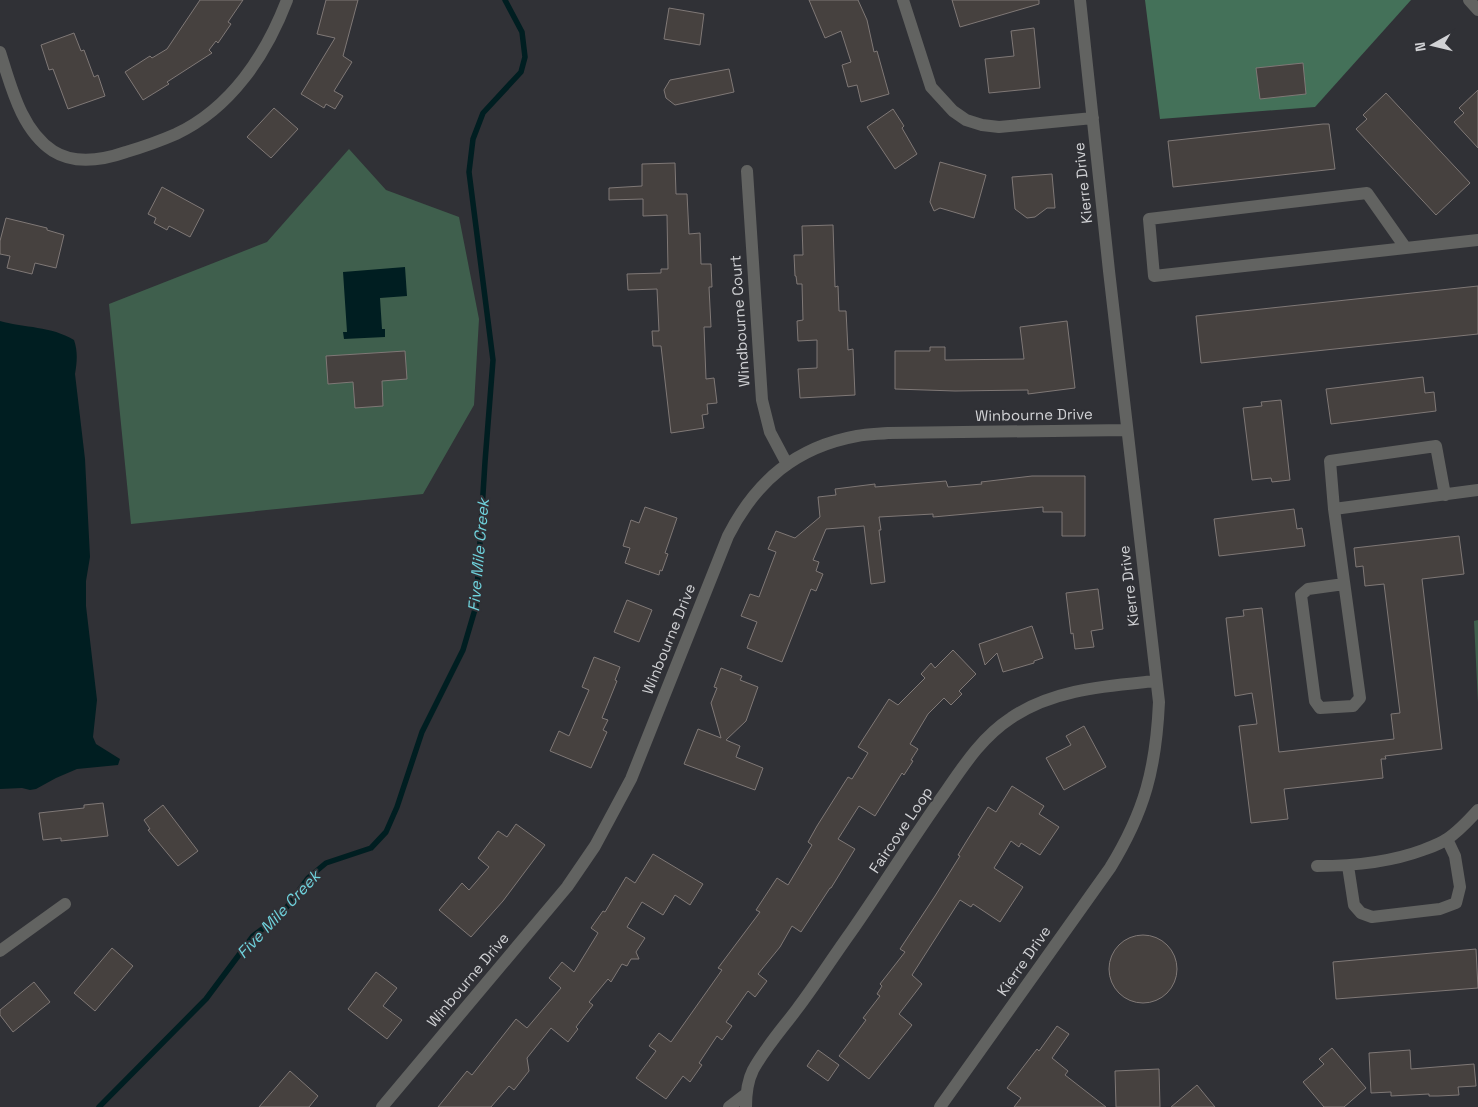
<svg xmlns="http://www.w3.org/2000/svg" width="1478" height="1107" font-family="'Space Grotesk',sans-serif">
<rect width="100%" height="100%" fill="#303136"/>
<path fill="#3f5f4d" d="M349,149l37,41 73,27 20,102 -5,86 -51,89 -292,30 -22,-220 158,-62z
M1478,620v83l-4,-82z"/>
<path fill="#447159" d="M1145,0h266l-96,107 -155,12z"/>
<path fill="#001e21" d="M405,267l2,29 -27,2 2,31h3v8l-41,2 -1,-7h4l-4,-60z
M0,321c25,7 51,5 74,19 4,11 3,23 1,34l10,85 5,98 -4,24v25l11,94 -4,37 3,7 24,15 -2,6 -41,4 -21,9 -20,11 -6,1 -8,-2 -22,1z"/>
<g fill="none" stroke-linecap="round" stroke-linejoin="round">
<path stroke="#001e21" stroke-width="5.5" d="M99,1107l107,-108 47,-63 28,-21 27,-37 18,-15 45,-15 15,-16 11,-25 25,-75 41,-82 13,-44 9,-144 8,-102 -24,-188 4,-33 10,-26 38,-41 4,-15 -3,-25 -17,-32"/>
</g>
<path fill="#46413f" stroke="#7f7876" d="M200,0h43l-15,22 3,2 -13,19 -2,-2 -7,9 3,3 -45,29 2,2 -26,16 -18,-28 25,-16 2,2 15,-9z
M326,0h32l-15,56 9,6 -18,29 9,5 -8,13 -9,-5 -2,4 -23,-14 34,-56 -18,-4z
M809,0h49l9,20 7,32 3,-1 12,43 -28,8 -4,-17 -9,2 -6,-22 9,-3 -10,-31 -16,7z
M952,0h87v4l-79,23z
M669,8l35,6 -4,31 -36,-6z
M1034,28l6,60 -51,5 -4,-34 29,-3 -3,-25z
M74,33l7,18 3,-1 10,27 4,-2 7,21 -37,13 -15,-40 -4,1 -8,-25z
M1303,63l3,31 -46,5 -4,-31z
M729,69l5,23 -59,13 -9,-7 -2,-8 6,-10z
M1478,90v58l-24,-26 10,-9 -5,-5z
M1386,93l84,90 -34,32 -80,-86 11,-10 -4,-4z
M274,108l24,21 -27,29 -24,-21z
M893,109l11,17 -2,2 15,26 -22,15 -28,-42z
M1323,124h6l6,45 -162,18 -5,-46z
M940,162l46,13 -12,43 -34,-10 -6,3 -4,-9z
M675,163l1,31h11l2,40 11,-1 1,31h10l1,23h-3l2,40h-7l2,52 8,-1 3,25 -10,1 1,10 -6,1 2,13 -33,5 -10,-87h-8l-1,-15h7l-2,-42 -29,1 -1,-16 34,-1v-4h7l-1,-54 -24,1v-17l-34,1v-12l33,-2v-22z
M1052,174l3,34h-8l-12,9 -8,1 -12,-9 -3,-32z
M162,187l42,23 -14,27 -21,-11 -2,4 -13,-7 2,-5 -8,-4z
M6,218l41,10v2l17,5 -8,33 -21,-5 -3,11 -25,-6 3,-12 -10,-2v-13z
M833,225l2,62 3,-1 1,25h7l2,39 5,-1 2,46 -55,3 -2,-29 19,-1v-28l-19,1 -1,-20 6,-1 -1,-36h-5l-1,-8h-1l-1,-21h9l-1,-29z
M1478,286v48l-277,29 -5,-47z
M1067,321l8,67 -47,6v-4l-73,1 -60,-2v-38h35v-4h15v13l79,-1 -4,-32z
M405,351l2,28 -25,2 1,25 -28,2 -2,-26 -25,2 -2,-28z
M1423,377l2,16 9,-1 2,19 -105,13 -5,-35z
M1281,400l9,80 -18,2 -1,-4 -19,2 -9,-72 19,-2 -1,-4z
M1032,476h53v60h-23v-24h-19v-5l-110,10v-3l-54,3 2,13h-2l6,52 -14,2 -7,-58 -38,3 -13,31 6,2 -3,9 7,3 -7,17 -5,-2 -29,73 -35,-14 10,-26 -16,-6 9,-22 9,3 17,-45 -8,-3 8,-18 19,7 25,-21 -2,-20 18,-2 -1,-6 40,-5v3l71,-6 2,6 34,-3 -1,-2z
M645,507l32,11 -12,35 3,1 -6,17 -2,-1 -1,5 -34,-12 5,-15 -7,-2 8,-26 8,3z
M1294,509l3,20 5,-1 3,18 -86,10 -5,-37z
M1459,536l5,38 -42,5 20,170 -57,7 1,3h-5l2,19 -99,11 4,30 -37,4 -12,-97 18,-2 -5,-31 -17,3 -9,-78 18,-2 -1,-6 19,-2 17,144 115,-13 -3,-25 9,-1 -16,-129 -19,2 -2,-20 -7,1 -2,-19z
M1098,589l5,40 -12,2 3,16 -19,2 -2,-16 -2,1 -5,-41z
M627,600l25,10 -13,32 -25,-10z
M1032,626l11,32 -9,3v2l-31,9 -6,-19 -12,12 -6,-21z
M953,650l23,24 -17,17 3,3 -11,11 -7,-7 -16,16 -18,30 8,5 -7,11 2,1 -9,14 -2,-2 -27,43 -16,-10 -21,33 17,10 -24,39h-1l-29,44 -9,-6 -12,21 -22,27 9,7 -12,16 -7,-6 -22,31 6,4 -10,14 -5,-4 -18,27 3,2 -12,17 -7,-6 -17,23 -30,-21 20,-27 -7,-5 10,-13 12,9 51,-72 -4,-2 42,-56 -4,-2 21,-32 11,7 24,-40 -4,-3 9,-16 31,-49 4,2 16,-26 -10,-6 31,-48 9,6 27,-27 -4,-4 10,-11 4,5z
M594,657l26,10 -5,13 2,1 -15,37 6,2 -5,10 4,2 -16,36 -41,-17 9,-20 10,5 20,-46 -7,-3z
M721,668l21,8 -2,4 18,7 -12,34 -20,19 14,6 -4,11 27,11 -8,22 -71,-26 14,-35 23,9 -10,-35 6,-15 -3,-1z
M1084,726l22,41 -42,23 -18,-32 25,-13 -5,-9z
M1012,786l32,20 -5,8 20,13 -19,28 -19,-12 -2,4 -8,-6 -17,27 29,19 -23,35 -27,-18 -2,3 -11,-7 -48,75 10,9 -23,30 13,11 -43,54 -30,-23 27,-36 -3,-2 17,-22 -3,-2 5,-8 -2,-2 25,-32 -5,-3 35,-53 25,-40 -2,-1 8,-13 22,-35 8,5z
M103,803l5,33 -47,5v-3l-18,2 -4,-27 45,-5v-3z
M163,805l35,46 -20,15 -30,-36 2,-1 -6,-9z
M516,824l29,21 -42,56 -32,36 -32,-27 23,-27 7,7 20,-23 -11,-9 20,-27 9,6z
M653,854l50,30 -13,21 -15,-10 -12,20 -21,-13 -15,25 18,11 -9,14 3,7h-8l-4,7 -5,-2 -11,18 -3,-3 -19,23 4,3 -17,22 2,2 -10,13 -17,-14 -24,30 2,13 -15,19 -5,-4 -18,21h-53l29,-36 5,4 44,-56 11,9 34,-40 -12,-10 13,-16 12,10 24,-39 -7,-5 12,-17 2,1 21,-35 9,6z
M1109 969a34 34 0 1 1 68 0a34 34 0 1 1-68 0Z
M112,948l21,18 -38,45 -21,-18z
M1476,949l2,39 -142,11 -3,-37z
M376,972l21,16 -14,18 19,14 -15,19 -39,-30z
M34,982l16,20 -37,30 -13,-17v-5z
M1057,1026l12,8 -17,24 16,13 -3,4 41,32h-92l7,-9 -14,-10 30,-39 2,2z
M1332,1048l34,40 -22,19h-20l-21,-25 21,-18 -5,-5z
M818,1050l21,15 -11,16 -21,-15z
M1410,1050l1,19 63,-5 2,22 -18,1 1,8 -21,1h-9v-2l-38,2v-4l-20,1 -2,-40z
M1159,1069l1,38h-44l-1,-36z
M290,1071l28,25 -9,11h-50z
M1197,1085l18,22h-44z"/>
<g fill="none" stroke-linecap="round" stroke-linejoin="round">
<path stroke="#626361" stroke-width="12" d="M903,0l28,87 22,24 13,9 16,5 17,2 94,-9
M1469,0l9,10
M0,52c11,34 21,78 53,99 22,14 50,9 73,1 17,-5 34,-11 50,-18 55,-26 90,-79 111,-134
M747,171l15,229 8,32 17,32
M1405,247l-38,-54 -218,26 5,57 324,-36
M1334,509l-4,-48 106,-15 9,49
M1344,584l-36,5 -7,6 14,106 5,7 33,-2 7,-8 -26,-189 144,-19
M1317,866c36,0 71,-3 106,-16 8,-3 17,-6 24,-11 12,-8 22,-19 31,-29
M1348,866l6,39 7,8 11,4 68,-8 16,-6 4,-16 -5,-31 -8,-17
M0,951l65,-47
M382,1107l185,-220 28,-41 36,-67 97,-243c28,-55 68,-89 129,-100 10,-2 21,-2 31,-3l239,-3
M729,1107l17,-13
M746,1107c0,-13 1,-25 7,-37 12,-22 29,-41 44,-61 19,-25 36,-52 54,-77 32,-46 61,-93 93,-138 20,-29 38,-57 67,-76 42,-29 96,-32 145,-37
M940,1107l170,-239c35,-57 46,-100 49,-166l-50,-431 -29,-271"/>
</g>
<g text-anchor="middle" stroke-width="4" stroke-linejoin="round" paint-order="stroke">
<g font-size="15" fill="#d1d2d5" stroke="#303136">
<text transform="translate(1083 183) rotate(-96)" y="5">Kierre Drive</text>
<text transform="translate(740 321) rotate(-94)" y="5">Windbourne Court</text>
<text transform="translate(1034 415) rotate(-1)" y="5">Winbourne Drive</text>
<text transform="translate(1129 586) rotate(-97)" y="5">Kierre Drive</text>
<text transform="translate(669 639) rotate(-68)" y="5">Winbourne Drive</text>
<text transform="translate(901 830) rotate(-56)" y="5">Faircove Loop</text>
<text transform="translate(1024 961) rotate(-55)" y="5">Kierre Drive</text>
<text transform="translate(468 980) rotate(-50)" y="5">Winbourne Drive</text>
</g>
<g font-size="16" font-style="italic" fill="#6fd2dc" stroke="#303136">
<text transform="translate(478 555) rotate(-85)" y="6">Five Mile Creek</text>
<text transform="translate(278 914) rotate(-47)" y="6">Five Mile Creek</text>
</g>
</g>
<g transform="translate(1433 45) rotate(262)" stroke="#303136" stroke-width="4" paint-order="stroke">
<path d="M0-4L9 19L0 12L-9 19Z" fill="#d1d2d5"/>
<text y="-8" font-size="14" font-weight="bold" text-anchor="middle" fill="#d1d2d5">N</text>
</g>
</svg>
